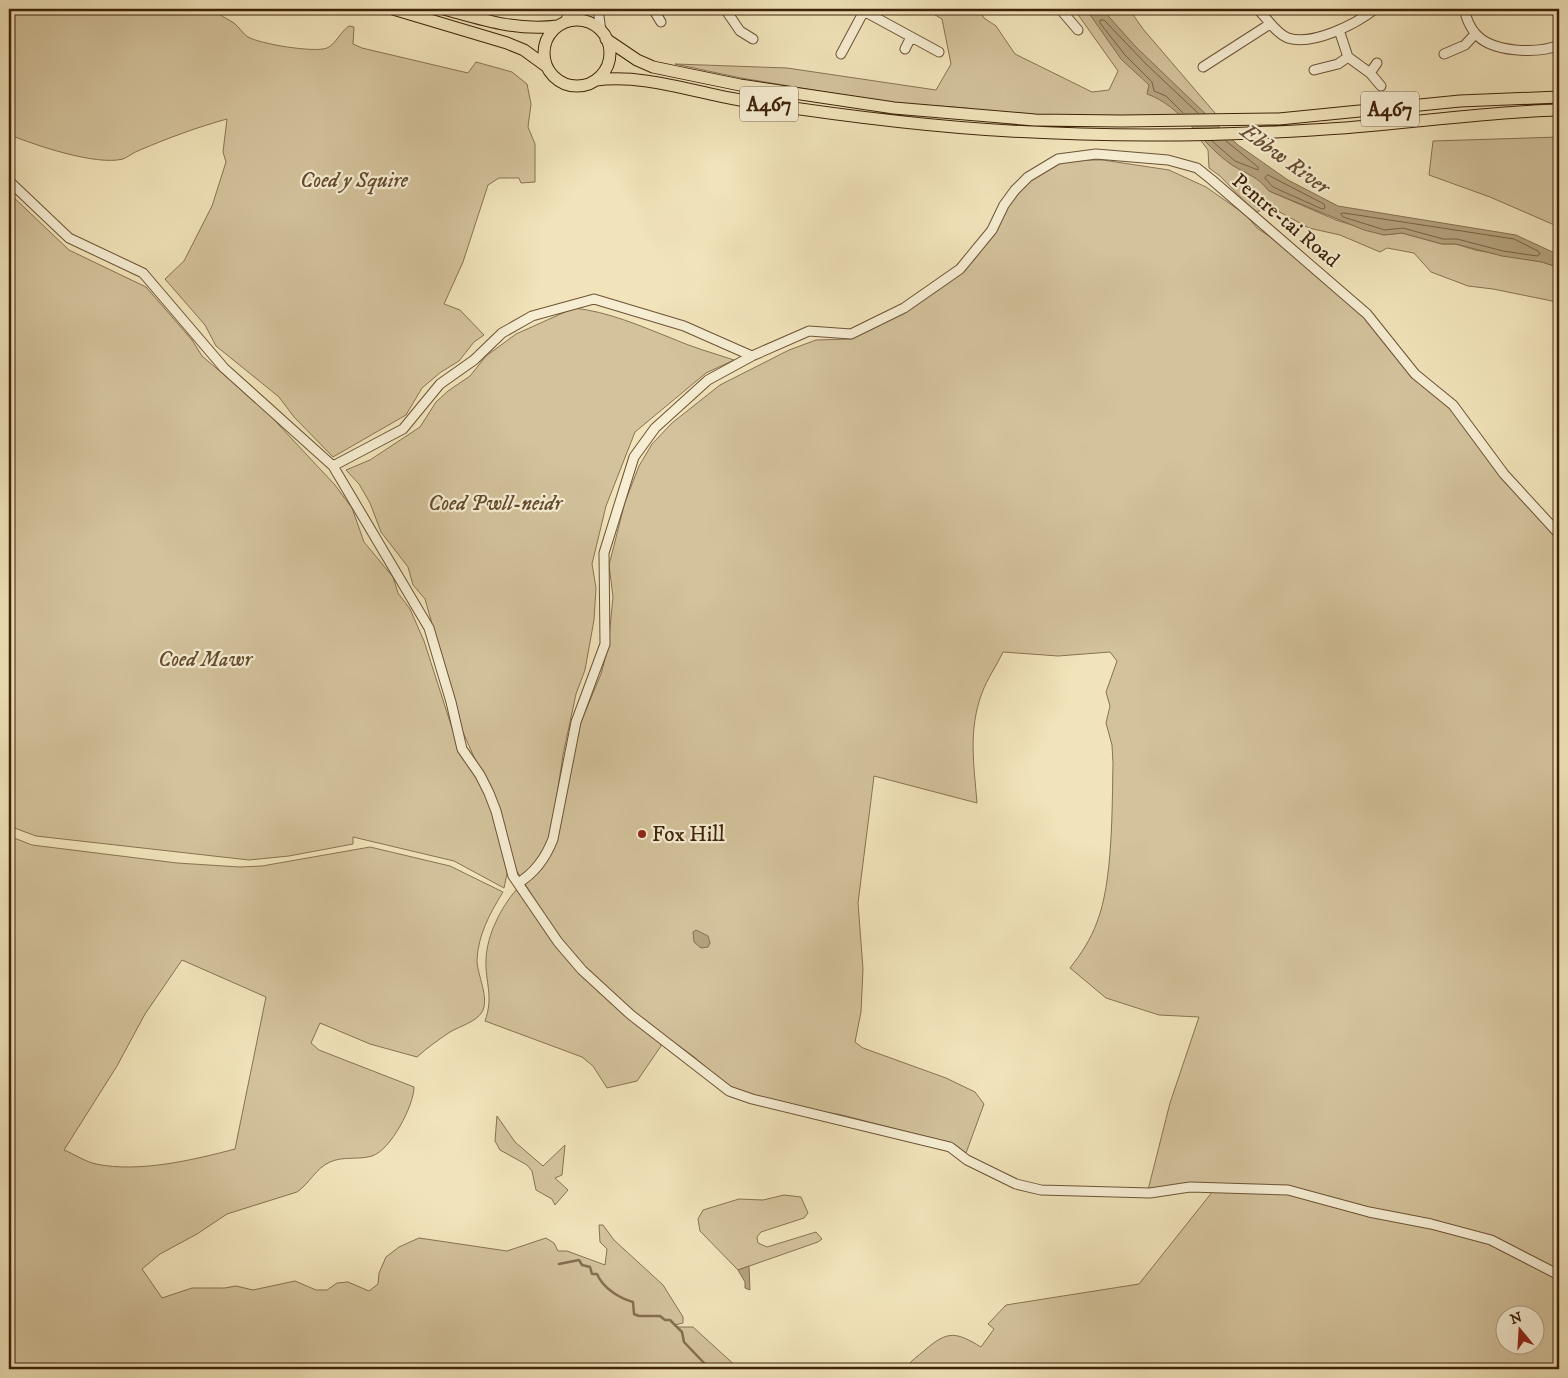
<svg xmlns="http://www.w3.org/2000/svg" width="1568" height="1378" font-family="'IM FELL DW Pica',serif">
<rect width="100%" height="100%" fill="#f1e3ba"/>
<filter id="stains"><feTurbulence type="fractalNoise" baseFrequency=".004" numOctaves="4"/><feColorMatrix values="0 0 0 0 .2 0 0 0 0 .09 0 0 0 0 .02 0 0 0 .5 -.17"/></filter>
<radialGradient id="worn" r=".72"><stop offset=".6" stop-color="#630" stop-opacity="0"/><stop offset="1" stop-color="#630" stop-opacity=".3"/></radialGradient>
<path fill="#d3c29c" stroke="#897252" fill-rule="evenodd" d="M9,9h203c7,6 14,9 22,14 5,4 9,11 14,14 12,7 67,16 79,11 9,-4 13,-16 22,-22l5,1 -1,17 9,4 106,25 8,-11 36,10 15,12 4,20 -3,23 7,17v38l-14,1 -2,-5h-20l-11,7 -25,77 -19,42 16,6 24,25 -10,7 -15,19 -18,11 -19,16 -16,27 -73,42 -39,-40 -15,-20 -63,-51 -11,-21 -40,-46 19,-18 28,-55 14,-44 -3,-10 4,-33c-29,8 -59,19 -87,31 -6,2 -12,7 -17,9 -27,7 -88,-14 -113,-24z
M925,9h53l6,9 12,8 19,28 77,38 17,-2 9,-19 -44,-62h55l14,20 78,91h-186l-69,-12 -71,-5 -76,-12 -78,-13 -66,-14 112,4 149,22 15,-26 -9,-45z
M1192,129l40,36 27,13 10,13 67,29 48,15 18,-2 40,11h14l19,6 67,12 12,4 5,7v33l-7,-5 -59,-12 -25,-3 -37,-14 -17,-19 -27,-5 -7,4 -40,-17 -31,-7 -44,-24 -2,6 -8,2 -35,-36 -11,-8 -1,-18z
M1559,137v90l-69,-30 -61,-22 4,-34z
M1085,160h18l66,10 37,17 40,28 11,13 30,20 42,35 50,49 35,47 37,27 44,63 64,71v732l-98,-44 -36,-10 -26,-2 -106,-28 -145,2 22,-87 29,-86 -40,-2 -53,-17 -36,-30c11,-14 21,-29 27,-46 16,-40 15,-115 16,-159l-1,-18 -6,-22 4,-17 -4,-14 11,-31 -7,-9 -52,4 -55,-4c-6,13 -16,27 -21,41 -14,37 -8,72 -5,110l-103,-27 -16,127 5,66 -2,43 -6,30 8,6 83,30 29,14 9,12 -18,49 -12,-9 -112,-29 -52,-9 -60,-18 -37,-32 -57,-41 -53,-47 -20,-24 -38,-60 24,-28 29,-127 23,-55 7,-26 5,-51 -4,-32 16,-63 14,-36 13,-22 20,-21 48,-38 69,-35 27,-10 34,-1 62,-32 62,-47 20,-26 10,-22 10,-14 18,-19 29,-17z
M9,193l60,57 77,37 46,53 10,16 62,53 71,76 17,23 12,34 29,35 5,16 12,16 14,32 37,115 15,18 17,37 15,58 -4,19 -50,-27 -101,-24v7l-64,12 -40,4 -213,-24 -27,-10z
M574,308c35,4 64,17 97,30 20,9 42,15 63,22l-28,13 -71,59 -29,74 -14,58 4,24 -2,32 -9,50 -9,24 -13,61 -12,79 -5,16 -24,29 -6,-9 -25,-83 -17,-30 -12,-27 -37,-131 -12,-14 -5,-18 -27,-35 -11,-29 -11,-19 -13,-14 24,-10 50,-33 16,-25 12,-11 22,-15 16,-20 30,-22z
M9,836l23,9 145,18 63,4 22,-1 108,-19 80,19 53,26c-13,21 -25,43 -26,68 0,15 13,38 5,52 -6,10 -22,14 -32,20 -12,8 -23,16 -33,25l-47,-13 -50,-21 -9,20 8,7 95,37c0,18 -23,63 -42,69 -13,4 -29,0 -42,6 -14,6 -21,22 -33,30l-70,22 -30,20 -37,20 -18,15 20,29 30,-10h33l11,-2 17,4 42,-9 21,9h11l10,-7 11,-1 21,9 9,-7 1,-11 7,-16 13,-10 20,-9 88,13 39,-13 8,5 4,8h9l38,14 2,-16 -7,-7 -1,-17h4l11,15 49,45 20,32v6l-8,2 3,2h15l46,42h-730zM182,960l84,37 -31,152c-42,11 -96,24 -139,15 -10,-2 -22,-10 -32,-14l53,-84 28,-52z
M517,889l28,41 115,112 1,4 -24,35 -30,7 -14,-22 -11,-9 -97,-36c9,-25 0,-38 1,-62 1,-24 15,-52 31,-70z
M497,1116l18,26 28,24 22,-21 -3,30 -7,3 13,12 -13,15 -3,-6 -16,-9 -4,-19 -5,-6 -27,-15 -5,-9z
M1213,1191l71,1 200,48 75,36v93h-654c5,-8 13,-13 20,-19 23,-20 31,-18 56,-3l13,-18 -6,-5 18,-19 133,-21zM1506,1316h30v30h-30z
M784,1195l17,2 7,16 -4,5 -43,14 -4,5 1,6 9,4 49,-15 6,7 -4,3 -80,28 -38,-39 -2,-12 5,-9 36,-11 24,1z"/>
<path fill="#b4a27e" stroke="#856f4f" d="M1086,9h16l33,37 103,99 50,35 50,26 178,29 43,20v18l-5,-7 -12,-4 -40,-6 -46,-12h-14l-40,-11 -18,2 -20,-5 -95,-39c-12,-15 -21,-16 -37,-26 -30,-20 -50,-59 -85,-71l2,-9 -28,-26z
M696,930l12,6 2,7 -2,4 -7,1 -7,-6 -1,-10z
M749,1266l1,24 -5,-2v-6l-7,-12z"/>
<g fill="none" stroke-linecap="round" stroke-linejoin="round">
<path stroke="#7a6244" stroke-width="1" d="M1183,113l-17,-17 -12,-5 -2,-9 -27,-27 -25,-32v-3h4l42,44 52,49
M1212,141l23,20 23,9v-3l-32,-26
M1268,175l56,29 1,4 -3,1 -49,-22 -8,-9z
M1344,213l170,26 24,12 2,3 -3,2 -34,-5 -46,-12h-14l-40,-11 -18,2 -42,-13 -2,-3z"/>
<path stroke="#856f4f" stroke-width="2.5" d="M559,1264l20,-4 3,5 8,2 2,7h5c6,14 22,24 36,28l1,12 5,2h21l5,4h5l12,12 2,10 20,21 12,6
M721,1369h9"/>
<defs>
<path id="minor" d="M598,9l3,22
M653,9l8,13
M725,9l15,22 13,8
M860,9l79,43
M1060,9l18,21
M1257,9c10,8 18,24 31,29 25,8 68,-14 87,-29
M1464,9c2,8 5,17 11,24 16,20 63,21 84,12
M564,23l8,-14
M1339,30l9,27 22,16 11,13
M905,49l6,-12
M841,54l23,-43
M1444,54l21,-9 10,-11
M1203,67l67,-43
M1314,70l24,-6 10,-7
M1370,73l7,-10
M9,181l60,57 74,35 81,95 109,98 96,162 22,74 11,47 18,26 9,18 7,18 17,65 45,66 24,28 49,45 98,76 23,8 198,48 17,13 49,24 25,6 109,3 40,-6 98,3 81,22 62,12 60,16 68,35
M333,466l70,-37 37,-45 34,-24 28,-27 30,-17 62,-17 90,27 68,30 57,-25 42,3 53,-26 56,-39 32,-39 12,-25 11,-15 13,-13 30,-18 38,-5 72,6 29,8 15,12 155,134 48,60 38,31 51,69 55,60
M518,883c17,-10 28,-26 35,-44l23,-117 29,-78 -1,-91 30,-96 21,-29 53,-48 44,-24"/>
<path id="major" d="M393,9l114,34 17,7 22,16
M444,9c40,11 72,22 114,17
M544 53a33 33 0 1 1 66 0a33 33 0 1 1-66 0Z
M606,39l31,21 16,7 87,18 154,23 141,12 87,1 157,-2 181,-18 99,-4
M596,80c49,-6 96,12 144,20 89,14 180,26 270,31 101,6 202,5 302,-1 83,-4 164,-18 247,-20"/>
</defs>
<use href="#minor" stroke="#6c5335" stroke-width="11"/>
<use href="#major" stroke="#3f2309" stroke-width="13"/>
<use href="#minor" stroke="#f6edd2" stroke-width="9"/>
<use href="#major" stroke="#f1e3ba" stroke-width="11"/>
</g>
<circle fill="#8f2418" stroke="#f6edd2" stroke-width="2" cx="642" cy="834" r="5"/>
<g text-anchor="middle" stroke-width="4.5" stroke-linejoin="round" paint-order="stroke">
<g fill="#f6edd2" stroke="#766045" stroke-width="1">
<rect x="740" y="86.5" width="58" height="35" rx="4"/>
<rect x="1361" y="91.5" width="58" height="35" rx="4"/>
</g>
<g font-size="20" font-weight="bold" fill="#3f2309">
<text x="769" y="111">A467</text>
<text x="1390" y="116">A467</text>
</g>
<g font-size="21" font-style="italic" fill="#644b2e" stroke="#f6edd2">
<text x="354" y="187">Coed y Squire</text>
<text x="495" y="510">Coed Pwll-neidr</text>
<text x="205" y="666">Coed Mawr</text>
</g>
<g font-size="21" fill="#3f2309" stroke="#f6edd2">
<text transform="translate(1286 220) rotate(40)" y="7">Pentre-tai Road</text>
</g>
<g font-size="21" fill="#3f2309" stroke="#f6edd2" text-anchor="start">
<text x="652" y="841">Fox Hill</text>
</g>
<g font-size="22" font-style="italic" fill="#684f32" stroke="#f6edd2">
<text transform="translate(1286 158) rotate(36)" y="8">Ebbw River</text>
</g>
</g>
<rect width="1568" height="1378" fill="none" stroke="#f1e3ba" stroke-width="30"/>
<rect x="10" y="10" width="1548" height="1358" fill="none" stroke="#3f2309" stroke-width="2.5"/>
<rect x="15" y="15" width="1538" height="1348" fill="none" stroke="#3f2309"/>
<g transform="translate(1520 1330) rotate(342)"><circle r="24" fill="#f6edd2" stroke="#ad9c82"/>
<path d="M0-4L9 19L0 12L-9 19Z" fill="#8f2418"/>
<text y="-8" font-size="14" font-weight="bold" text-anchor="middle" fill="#3f2309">N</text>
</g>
<rect width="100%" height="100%" filter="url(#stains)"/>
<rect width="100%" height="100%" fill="url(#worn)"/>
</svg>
